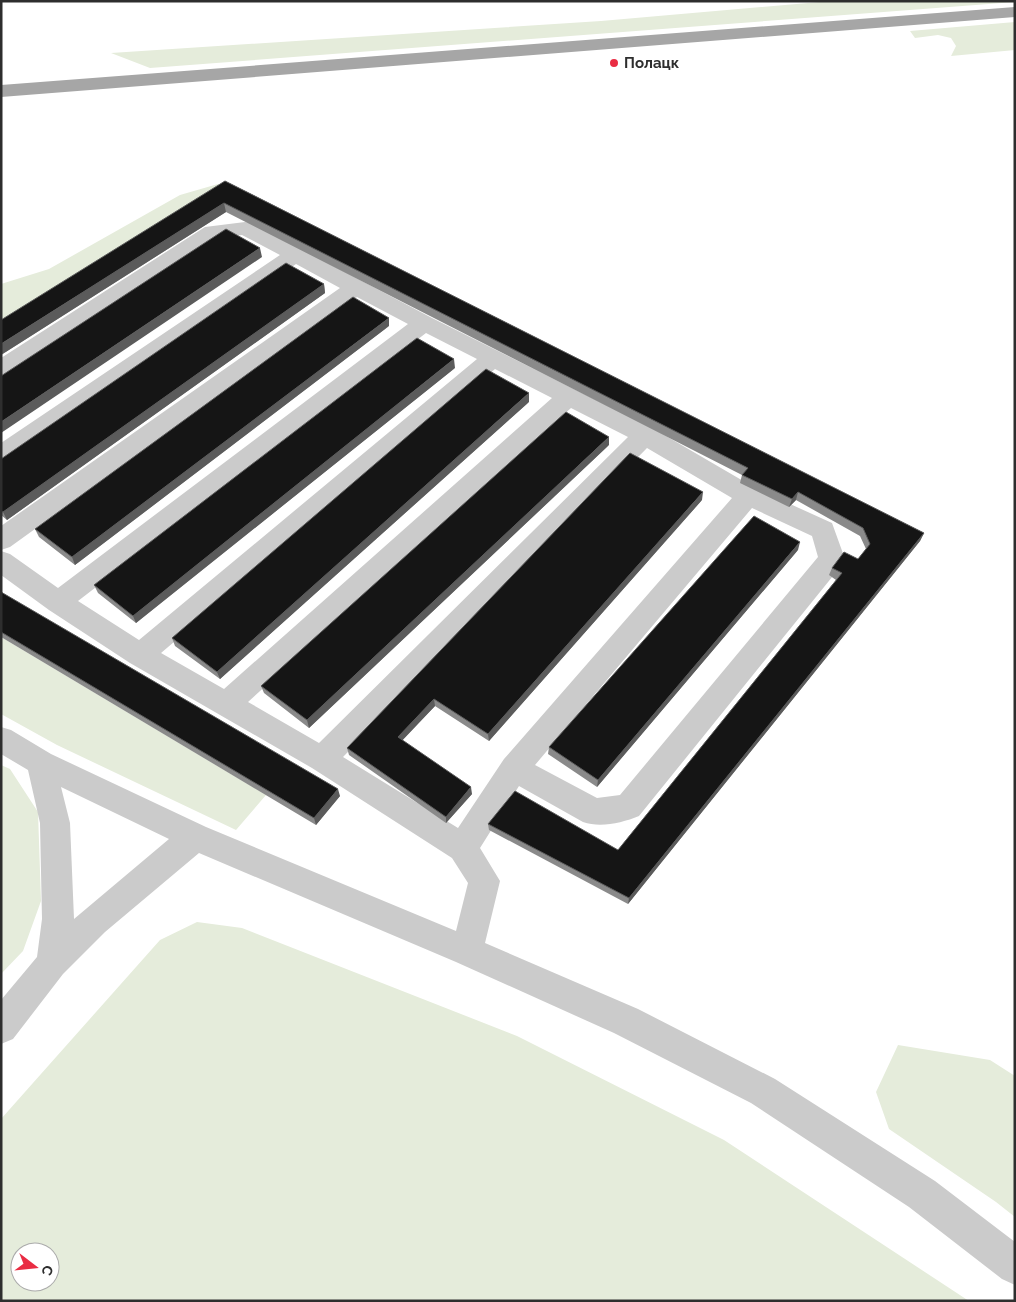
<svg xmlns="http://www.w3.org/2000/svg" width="1016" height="1302" font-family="Raleway,sans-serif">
<rect width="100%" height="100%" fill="#fff"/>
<path fill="#e5ecdb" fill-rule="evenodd" d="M831,1l184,1 -865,66 -39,-15 490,-32z
M1015,22v28l-64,6 5,-10 -5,-8 -13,-3 -23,3 -5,-7z
M218,184l8,6 -225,141v-47l48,-15 131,-74z
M1,637l265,158 -30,35 -179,-85 -56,-31z
M1,765l9,4 28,43 3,89 -18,50 -22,23z
M197,922l45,6 275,108 207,104 245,161h-968v-182l159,-179zM20,1252h30v30h-30z
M898,1045l92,15 25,16v141l-19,-15 -107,-73 -13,-37z"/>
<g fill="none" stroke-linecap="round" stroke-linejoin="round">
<path fill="#cbcbcb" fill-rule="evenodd" d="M245,222l7,1 180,95 222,111 103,60 75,34 13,36 -4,7 -202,250c-17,7 -39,12 -56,6l-64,-36 -39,62 20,33 -15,62 153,66 137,70 160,102 80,61v43l-13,-6 -93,-72 -158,-104 -137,-70 -158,-71 -257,-109 -94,79 -42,42 -50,65 -12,5v-44l36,-43 5,-38 -2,-96 -12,-53 -27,-16v-27l10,3 40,24 155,73 250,104 12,-48 -16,-25 -140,-90 -182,-105 -81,-53 -48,-35v-24l9,3 48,34 350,-264 -51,-27 -347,250 -9,3v-24l339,-238 -44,-24 -286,197 -9,3v-21l279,-188 -38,-20 -24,3 -209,137 -8,2v-19l204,-131zM426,333l51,26 -338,281 -61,-39zM495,369l57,29 -328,291 -63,-36zM571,408l57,29 -309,306 -71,-41zM647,448l85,50 -228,261 -46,69 -115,-71zM752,508l60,28 6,21 -198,238 -23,3 -62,-33zM61,787l108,52 -95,80 -4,-96z"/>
<path fill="#a6a6a6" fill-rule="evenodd" d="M1015,7v10l-1014,80v-12z"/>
</g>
<path fill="#8a8a8a" d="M225,181l699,352 -4,8 -292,363 -139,-74 -1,-6 130,26 218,-270 -7,-5 3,-7 26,-9 8,-10 -6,-13 -64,-36 -7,7 -49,-24 2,-8 -516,-263 -225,143z
M324,284l1,9 -318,227 -6,-5v-56z
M389,326l-314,239 -36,-28 -4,-8z
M455,368l-319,255 -38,-30 -4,-8z
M529,402l-309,277 -45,-33 -3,-8z
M609,445l-300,283 -45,-35 -3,-7z
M702,500l-213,241 -54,-35 -33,34 70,54 -26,29 -97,-68 -2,-7z
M798,550l-201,237 -49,-33 1,-7z
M1,592l339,204 -24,29 -315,-188z"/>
<path fill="#5b5b5b" d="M224,203l2,9 -225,143v-11z
M260,248l2,9 -261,176v-11z
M324,284l1,9 -318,227 -4,-8z
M389,318v8l-314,239 -3,-8z
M454,359l1,9 -319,255 -3,-7z
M529,393v9l-309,277 -3,-7z
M609,437v8l-300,283 -2,-8z
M703,492l-1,8 -213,241 -1,-7z
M798,492l-2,8 -7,7 3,-8z
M924,533l-4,8 -292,363 1,-6z
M800,542l-2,8 -201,237 1,-7z
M434,699l1,7 -36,38 -1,-7z
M471,787l1,7 -26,29v-6z
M338,789l2,7 -24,29 -2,-7z"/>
<path fill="#151515" stroke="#5b5b5b" d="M225,181l699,352 -295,365 -141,-74 27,-33 103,59 224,-277 -10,-5 12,-16 14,7 12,-15 -7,-16 -65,-36 -6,7 -50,-24 6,-7 -524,-265 -223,141v-24z
M226,229l34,19 -259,174v-46z
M286,263l38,21 -321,228 -2,-1v-52z
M353,297l36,21 -317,239 -37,-28z
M417,338l37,21 -321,257 -39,-31z
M486,369l43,24 -312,279 -45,-34z
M566,412l43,25 -302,283 -46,-34z
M630,453l73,39 -215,242 -54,-35 -36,38 73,50 -25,30 -99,-69z
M754,516l46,26 -202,238 -49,-33z
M1,592l337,197 -24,29 -313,-186z"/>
<circle fill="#e92c43" stroke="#fff" stroke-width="2" cx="614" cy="63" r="5"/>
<g text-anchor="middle" stroke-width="5" stroke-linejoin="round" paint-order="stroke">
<g font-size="15" font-weight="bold" fill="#2e2e2e" stroke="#fff" text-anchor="start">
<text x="624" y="68">Полацк</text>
</g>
</g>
<rect width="1016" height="1302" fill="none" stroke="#2e2e2e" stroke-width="5"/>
<g transform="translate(35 1267) rotate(106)"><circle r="24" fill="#ffffff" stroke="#ababab"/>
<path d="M0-4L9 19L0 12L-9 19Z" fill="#e92c43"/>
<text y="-8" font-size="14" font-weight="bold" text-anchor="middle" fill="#2e2e2e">С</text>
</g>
</svg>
